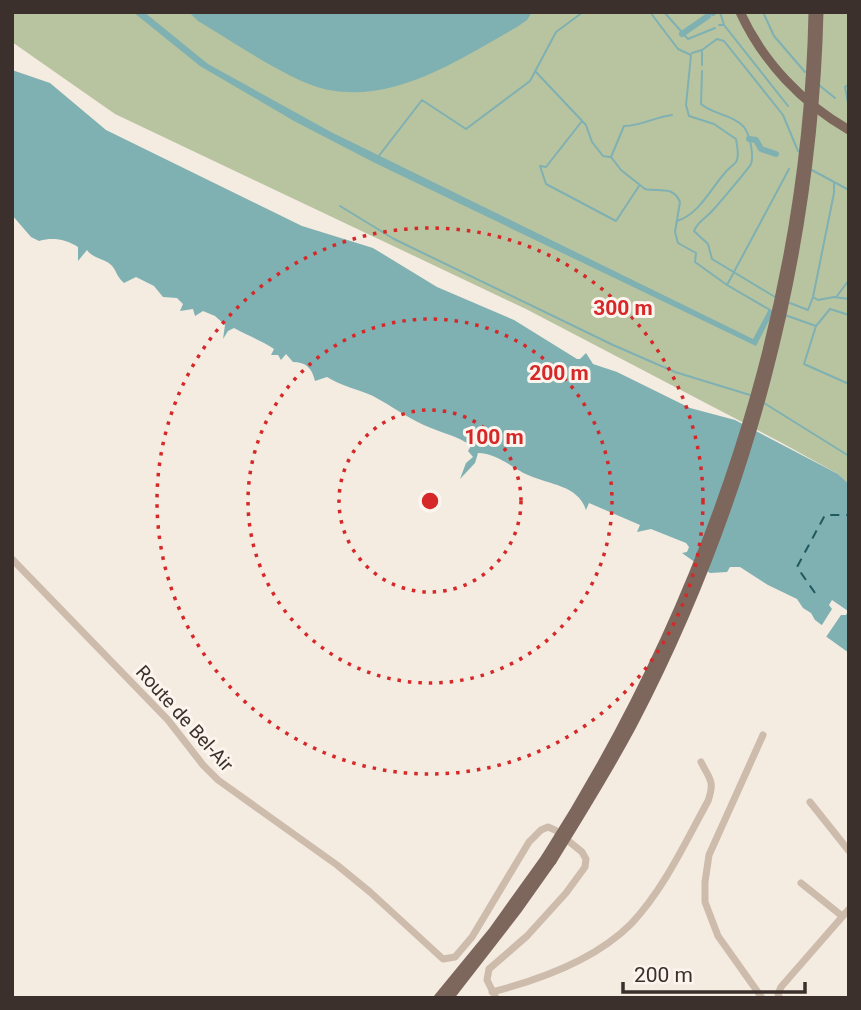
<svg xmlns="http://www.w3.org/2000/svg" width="861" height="1010" font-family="Roboto,sans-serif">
<rect width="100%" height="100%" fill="#f4ebe1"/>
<path fill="#b8c4a0" d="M12,12h837v472l-11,-10 -56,-31 -256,-134 -411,-195 -103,-72z"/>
<path fill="#7fb0b2" d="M133,12h11l64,52 123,68 422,207 16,-30 5,2 -18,35 -381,-183 -81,-42 -94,-55z
M189,12h343l-5,8 -10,7c-58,32 -123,78 -193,62 -36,-9 -92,-48 -126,-68z
M12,70l38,13 56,47 196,96 71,22 64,39 77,33 63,39h3l6,-6 7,11 24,8 73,36 45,12 103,54 11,10v169l-25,-18 3,-6 -12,-9 -4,-7 -8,-5 -6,-9 -29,-14 -28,-18h-10l-3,5 -17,1 -28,-20 5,-1 2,-5 -3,-4 -35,-14 -14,3 3,-7 -51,-22 -3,7c-8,-25 -36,-25 -58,-35 -16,-7 -31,-22 -50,-22l-3,10 -15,16 6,-16 7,-6 -5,-6 3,-5c-13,-10 -26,-12 -40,-18 -21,-8 -39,-22 -58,-32 -16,-7 -32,-10 -46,-19l-12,4c-3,-13 -9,-19 -22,-19l-7,-8 -5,6 -3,-5h-7l3,-6c-13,-9 -26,-13 -40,-21l-6,3 -5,8 2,-14 -10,-9 -12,-5 -8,5 -2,-7 -13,2 3,-7 -6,-6 -14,-1 -9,-11 -18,-9 -12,6c-6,-5 -7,-10 -11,-16 -7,-9 -19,-7 -26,-17l-9,11v-14c-13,-8 -25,-10 -39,-6l-8,-4 -19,-22z"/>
<path fill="#f4ebe1" d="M832,600l16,11 -2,4h-5l-17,25 -3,-4 2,-6 -3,-2 12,-19 -3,-4z"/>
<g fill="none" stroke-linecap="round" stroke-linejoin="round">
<path stroke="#7fb0b2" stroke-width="2" d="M650,12l28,37 13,6 -5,50 3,11 25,8 22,15c1,7 4,17 0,23 -3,4 -9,7 -12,12 -14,16 -25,40 -47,47
M664,12l24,27 27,-11
M763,12l11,24 31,36
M719,25h5l-4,-13
M724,25l64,81
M692,53l10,-3 15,-11 7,2 59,74 15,36
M702,65v-13
M535,71l51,54 6,17 11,14 7,1
M702,71l-1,33c13,11 31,10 43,23 6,8 10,28 7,37 -2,4 -34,42 -39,47 -6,7 -15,11 -18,20l14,13 4,15 63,38
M849,84l-4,3 4,21
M819,85l16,13
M672,115c-17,2 -31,11 -48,11l-13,31 10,13 24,19c14,3 28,-4 35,13l-5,30 3,11 18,10 -1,9 32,23
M582,121l-36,46 -6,-1 6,18 70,37 23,-35
M378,157l44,-57 44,29 64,-48 26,-49 27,-20
M810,169l24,13
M849,190l-15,-8v11l-21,104 5,3 16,-3 15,2
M340,206l54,33 219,106 62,27 75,23
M837,296l12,-16
M790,303l18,7 5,-13
M770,310l-43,-25 62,-116
M785,315l31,11
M849,315l-19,-6 -14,17 -12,38 45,20
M764,403l85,53"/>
<path stroke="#7fb0b2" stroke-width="6" d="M713,13l1,-1
M682,34l26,-18
M749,139l7,1 5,9 15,5"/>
<path stroke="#1f5a5e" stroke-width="2" stroke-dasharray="9 7" stroke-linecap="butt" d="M815,593l-18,-26 28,-52h24"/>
<path stroke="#cdbbac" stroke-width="7" d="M12,559l156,161 35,45 15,15 119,85 33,27 73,67 12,-2 17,-20 57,-95 12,-12 7,-3 7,3 27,22 4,7 -1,8 -19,26 -39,43 -38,33 -2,11 9,18
M810,802l39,49
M801,883l41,33
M492,992c47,-12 104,-33 139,-68 33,-35 54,-81 77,-123 7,-20 2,-21 -7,-39
M762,998l-44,-62 -13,-34v-20l4,-27 54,-120
M780,998l-2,-4 3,-7 68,-78"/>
<path stroke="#7d675c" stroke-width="9" d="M740,12c23,50 62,91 109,118
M438,998l55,-67 53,-74
M449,998l69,-89 34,-48"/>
<path stroke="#7d675c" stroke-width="9" d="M546,857c161,-252 261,-544 267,-845
M552,861c28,-45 56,-90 81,-137 114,-219 180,-465 186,-712"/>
</g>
<g fill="none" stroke="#d62828" stroke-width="3.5" stroke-dasharray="3.5 7">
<circle cx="430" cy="501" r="91"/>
<circle cx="430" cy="501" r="182"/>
<circle cx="430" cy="501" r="273"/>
</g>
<g text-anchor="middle" stroke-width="6" stroke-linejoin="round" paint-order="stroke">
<g font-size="19" fill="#3b302b" stroke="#fbf5ee">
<text transform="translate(185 718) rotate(48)" y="7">Route de Bel-Air</text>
</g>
</g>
<circle cx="430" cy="501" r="10" fill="#d62828" stroke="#fbf5ee" stroke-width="3.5"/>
<g font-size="21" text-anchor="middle" font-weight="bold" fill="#d62828" stroke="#fbf5ee" stroke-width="6" stroke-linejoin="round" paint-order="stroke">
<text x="623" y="315">300 m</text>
<text x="559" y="380">200 m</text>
<text x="494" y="444">100 m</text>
</g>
<rect width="861" height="1010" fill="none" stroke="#3b302b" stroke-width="28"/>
<path d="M623 982v10h182v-10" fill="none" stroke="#3b302b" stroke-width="3.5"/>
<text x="634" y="982" font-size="21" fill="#3b302b" stroke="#fbf5ee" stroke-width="5" paint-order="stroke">200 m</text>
</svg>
